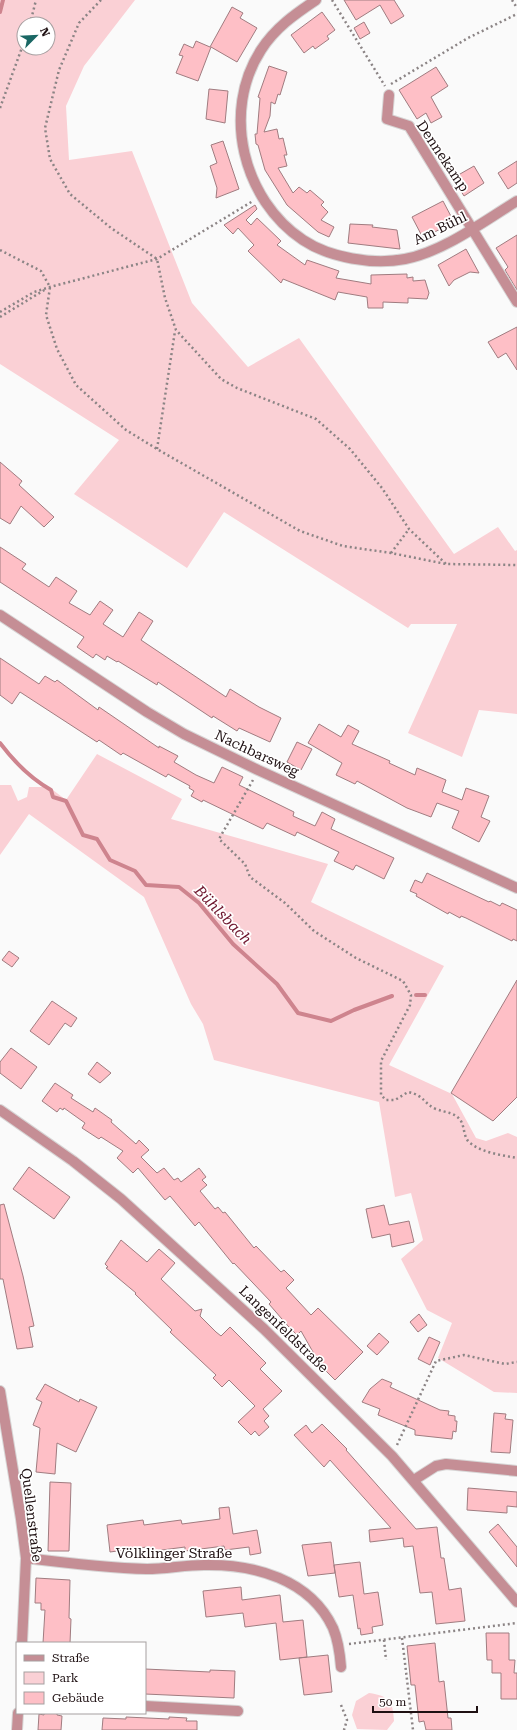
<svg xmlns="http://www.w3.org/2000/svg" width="517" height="1730" font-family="'Roboto Serif',serif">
<rect width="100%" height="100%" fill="#fafafa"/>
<path fill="#fad0d5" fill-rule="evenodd" d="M0,0h135l-51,66 -18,40 3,54 63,-9 60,152 56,64 51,-29 155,216 44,-27 17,24 2,-1v164l-38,-4 -17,47 -54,-24 49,-109h-46l-3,4 -184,-116 -37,56 -113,-74 45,-54 -119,-76zM24,24h24v24h-24z
M97,754l85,45 -11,20 157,45 -17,38 133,64 -55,99 63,29 24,44 10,3 22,-8 9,4v256l-23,-1 -56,-34 14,-35 -25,-13 -26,-51 22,-19 -12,-47 -16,4 -16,-95 -165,-42 -11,-36 -12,-20 -47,-107 -115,-83 -29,41v-70h11l7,16 9,-4 2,-10h20l17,13z
M369,1693c20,3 24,8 25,28l-7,9 -30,-1 -5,-14 4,-14z"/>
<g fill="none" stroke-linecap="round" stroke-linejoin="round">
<path stroke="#ce848e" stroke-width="4" d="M0,12l3,-12
M0,743c15,20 30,35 51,47l2,7 13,4 17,34 14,4 13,21 25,11 11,14 33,2 20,16 34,41 44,40 21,29 33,8 23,-11 38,-14
M416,995h9"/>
</g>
<path fill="#febfc6" stroke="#a07c80" d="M344,0h50l10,16 -13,8 -11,-19 -24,15z
M232,7l11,6 -3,5 17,10 -20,34 -26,-15 -13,34 -22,-8 7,-17 -4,-1 5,-11 9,4 3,-7 14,6z
M322,12l13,18 -8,6 2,3 -14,10 -2,-3 -9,7 -13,-18z
M364,22l6,11 -10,6 -6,-11z
M269,66l18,6 -7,23 -2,-1 -3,10 -4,-2 -1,14 -6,16 13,-3 2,10 4,-1 4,17h-3l3,11 -9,2 15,25 6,-6 8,6 3,-3 14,12 -3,3 7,7 -7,8 13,7 -5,10 -11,-5 -31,-27 -22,-35 -7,-25 -2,-1 -1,-10h2l3,-36 -2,-1z
M436,67l12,19 -17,11 11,20 -11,6 -5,-10 -9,6 -18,-29z
M209,89l19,2 -3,32 -19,-4z
M223,141l16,48 -23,9 1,-10 -7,-22 7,-3 -6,-18z
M517,161v22l-9,6 -10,-16z
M474,166l10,17 -20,13 -11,-18z
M443,201l11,21 -31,16 -11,-21z
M255,205l2,4 -11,11 5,5 6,-7 24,23 -4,4 28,20 2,-5 32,11 -3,7 35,6v-9l36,-1v4l6,-1v4l12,-1 4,13 -2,6 -19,-1v5l-25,-1v6h-15l-1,-11 -29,-5 -3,8 -52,-21 -2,4 -33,-32 6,-6 -16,-17 -5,6 -9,-9z
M350,224l23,1 -1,2 25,3 3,19 -52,-6z
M517,235v55l-12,-20 3,-3 -12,-19z
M466,249l13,24 -9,-1 -16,8 -5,6 -11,-21z
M517,327v43l-11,-17 -8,5 -10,-16z
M0,462l22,19 -3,4 35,32 -10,10 -23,-21 -11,18 -10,-6z
M0,547l26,17 -4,5 27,18 7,-10 21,14 -8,12 21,12 10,-14 13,9 -10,14 20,13 16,-25 14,9 -12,19 85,57 4,-8 29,18 22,11 -11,24 -31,-14 -2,3 -24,-15 -1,2 -54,-36 -1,3 -39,-24 -1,1 -10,-6 -2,4 -9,-6 -3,4 -16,-11 7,-10 -84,-55z
M0,658l39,26 6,-8 10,6 2,-2 41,30 1,-3 60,41v-2l19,10 -4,6 22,13 18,8 8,-16 21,10 -4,8 55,27 -1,4 22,10 7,-14 13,7 -4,10 63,29 -10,21 -28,-14 -3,5 -19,-9 5,-9 -42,-20 -2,4 -28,-13 -4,6 -60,-29 -1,2 -11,-6 3,-5 -5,-3 1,-2 -22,-12 -2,3 -43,-24 -2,2 -22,-15 -2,2 -77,-50 -8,12 -12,-9z
M319,724l22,13 7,-12 11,6 -7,13 38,17 -1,2 26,12 2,-7 29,12 -4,12 20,8 4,-12 23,8 -8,21 9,4 -11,21 -27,-14 7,-17 -22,-8 -6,14 -24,-9 -50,-27 -2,3 -19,-9 6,-12 -34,-20z
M297,742l15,7 -11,21 -14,-8z
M427,873l62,29 1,-1 10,5 2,-3 15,7v31l-4,-2 -1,2 -46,-23 -5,-2 -1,2 -11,-6 -1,2 -32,-18 1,-2 -7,-3 5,-11 7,3z
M9,951l10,7 -7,9 -10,-7z
M517,980v117l-24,24 -42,-28z
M52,1001l25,17 -6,9 -6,-4 -16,22 -19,-14z
M11,1048l26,19 -16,22 -21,-16v-11z
M97,1062l14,11 -11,10 -12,-9z
M55,1083l18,12 -2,3 22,14 2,-4 17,12 -1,2 25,22 3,-4 10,10 -8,7 16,16 7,-5 10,12 4,-2 3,4 18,-14 7,9 -4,3 5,5 -7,6 15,18 3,-2 5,6 2,-1 29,36 2,-2 25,26 3,-2 10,10 -8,8 25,27 7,-7 45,44 -28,28 -14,-14 -20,-35 -4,4 -9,-9 -19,-22 2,-2 -37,-39 -1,1 -34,-42 -4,4 -25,-30 -5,4 -27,-32 -5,5 -16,-15 6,-7 -22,-14 -2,2 -17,-11 3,-5 -21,-15 -1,2 -3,-2 -3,4 -15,-11z
M29,1167l41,30 -16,22 -41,-30z
M4,1204l19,72 11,50 -5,1 4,20 -16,2 -14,-70h-3v-74z
M384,1205l5,20 20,-4 5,21 -22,5 -2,-13 -18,4 -6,-29z
M121,1240l26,22 12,-13 16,14 -14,16 34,32 7,-2 -2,7 16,16 5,4 9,-9 36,36 -6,6 22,22 -19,18 6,7 -5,5 5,6 -10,9 -4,-5 -4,4 -13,-13 17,-16 -26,-26 -7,7 -9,-9 3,-3 -46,-43 2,-2 -37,-36 1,-1 -30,-25 2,-1 -3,-3z
M419,1314l8,11 -9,7 -8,-10z
M379,1333l10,9 -12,13 -10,-9z
M429,1337l11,5 -10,23 -12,-6z
M382,1379l10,4 -2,4 50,23 9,1 -1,4 7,1v5h2l-1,11 -3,-1 -1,8 -37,-4v-5l-37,-15 2,-6 -18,-7 8,-13z
M45,1384l34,18 1,-3 17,8 -21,45 -19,-9 -2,31 -19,-2 4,-44 -7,-3 9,-23 -6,-3z
M494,1413l12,1 -1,5 8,1 -3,33 -19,-1z
M322,1424l25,25 -1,1 70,79 21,-2 4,31h3l5,32 12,-2 4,33 -29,3 -4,-32 -12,1 -7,-47 -9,1 -1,-9 -33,4 -1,-12 22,-2 -61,-68 -6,7 -30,-32 12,-10 6,8z
M50,1482l21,1 -2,68h-21z
M468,1488l49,4v15l-10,-1v7l-40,-3z
M229,1507l4,27 24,-4 4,23 -11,2 -1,-8 -24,3 -1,-4 -39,5v-4l-38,5v-5l-37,5 -3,-27 36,-5 1,5 37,-5 1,4 38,-5 -1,-11z
M498,1524l19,23v20l-28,-35z
M331,1542l4,31 -27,3 -6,-31z
M360,1562l4,32 14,-2 5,33 -11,2 1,6 -12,2 -1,-7 -2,1 -5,-34 -14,2 -5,-32z
M36,1578l34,2 -1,38 2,1 -1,24h-27l2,-33h-4v-7h-6z
M241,1587l1,13 38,-5 3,27 20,-2 4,37 -27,3 -4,-37 -31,4 -2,-14 -37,4 -3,-26z
M486,1633h23v27h6l-1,13h3v26h-16v-26h-9v-13h-5z
M435,1643l4,39 5,-1 4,37h3l1,12h-26l-2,-9 -5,1 -4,-37h-4l-4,-39z
M328,1655l4,37 -28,3 -5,-37z
M145,1669l65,3v-2l25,1 -1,27 -89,-4z
M44,1713h13v2l5,1 -1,14h-23l1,-16 5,1z
M126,1717l43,2v-2l18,1 -1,3h11v9h-95l1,-12 23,1z"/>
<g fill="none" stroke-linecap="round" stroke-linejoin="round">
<defs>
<path id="minor" d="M316,0c-21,14 -41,28 -55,50 -40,62 -18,150 42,190 27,18 70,25 102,19 38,-7 79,-38 112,-58
M389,95l-2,24 22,7 108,176
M0,615l147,97 37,22 74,36 259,118
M0,1110l73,51 48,38 143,130 128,127 125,146
M0,1391l21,128 5,39 -4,85
M414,1480l22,-14 10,-2 71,7
M26,1558c40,5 80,10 121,11 19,0 38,-4 57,-4 50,-1 106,14 129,63 5,12 7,26 8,39
M145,1706l93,5
M17,1730l1,-17"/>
</defs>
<use href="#minor" stroke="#d7d5d5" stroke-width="12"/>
<path stroke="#8b8485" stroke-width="2.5" stroke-dasharray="2 3" stroke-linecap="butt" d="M101,0l-22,23 -20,47 -14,58 5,31 20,35 41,34 46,31 8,39 11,32 45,49 16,9 79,31 34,30 32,39 27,41 37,35
M332,0l53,86
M512,0l5,8
M30,24l6,-24
M391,84l77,-46 49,-24
M0,108l24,-66
M0,250l41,21 9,16 -4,28 11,34 19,36 50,45 31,19 143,82 43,15 48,7 55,11 71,1
M0,312l34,-20 16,-5 107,-28 96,-58
M0,317l46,-28
M157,449l18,-118
M391,553l18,-24
M253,780l-34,59 26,25 5,13 35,26 29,28 42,27 47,23 8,14 -1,10 -29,56v34l5,5h9l13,-8c16,3 17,13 28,17 10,4 19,3 25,12 4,7 2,16 9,22 13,10 31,12 47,15
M397,1445l39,-84 28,-6 41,9 12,-2
M402,1638l11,92
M384,1640l2,20
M349,1644l168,-21
M341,1705l6,15 -3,10"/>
<use href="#minor" stroke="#c58e95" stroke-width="10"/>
</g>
<g text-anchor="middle" stroke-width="3.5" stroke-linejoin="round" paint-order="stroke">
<g font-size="14" fill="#1e1012" stroke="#fff">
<text transform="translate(443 156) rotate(56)" y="5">Dennekamp</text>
<text transform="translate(440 228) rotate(-26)" y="5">Am Bühl</text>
<text transform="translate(257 753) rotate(25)" y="5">Nachbarsweg</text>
<text transform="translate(284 1329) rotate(44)" y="5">Langenfeldstraße</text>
<text transform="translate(32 1515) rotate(83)" y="5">Quellenstraße</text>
<text x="174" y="1558">Völklinger Straße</text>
</g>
<g font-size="15" font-style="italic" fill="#6d152d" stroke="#fff">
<text transform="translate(223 915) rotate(46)" y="5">Bühlsbach</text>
</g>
</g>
<rect x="16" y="1642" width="130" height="72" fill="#ffffff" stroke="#a59fa0"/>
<rect x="24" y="1655" width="20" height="6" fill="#c58e95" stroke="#a59fa0"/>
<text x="52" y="1662" font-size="12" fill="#1e1012">Straße</text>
<rect x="24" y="1672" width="20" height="12" fill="#fad0d5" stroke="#a59fa0"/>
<text x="52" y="1682" font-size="12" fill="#1e1012">Park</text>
<rect x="24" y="1692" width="20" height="12" fill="#febfc6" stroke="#a59fa0"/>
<text x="52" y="1702" font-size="12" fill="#1e1012">Gebäude</text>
<g transform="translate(36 36) rotate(66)"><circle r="19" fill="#ffffff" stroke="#a59fa0"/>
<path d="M0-3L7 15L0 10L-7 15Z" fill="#1a6764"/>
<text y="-6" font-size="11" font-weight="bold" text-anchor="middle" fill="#1e1012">N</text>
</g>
<path d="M373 1706v6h104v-6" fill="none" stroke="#1e1012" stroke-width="2"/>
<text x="379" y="1706" font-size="12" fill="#1e1012" stroke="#ffffff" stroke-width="3" paint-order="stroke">50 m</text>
</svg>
